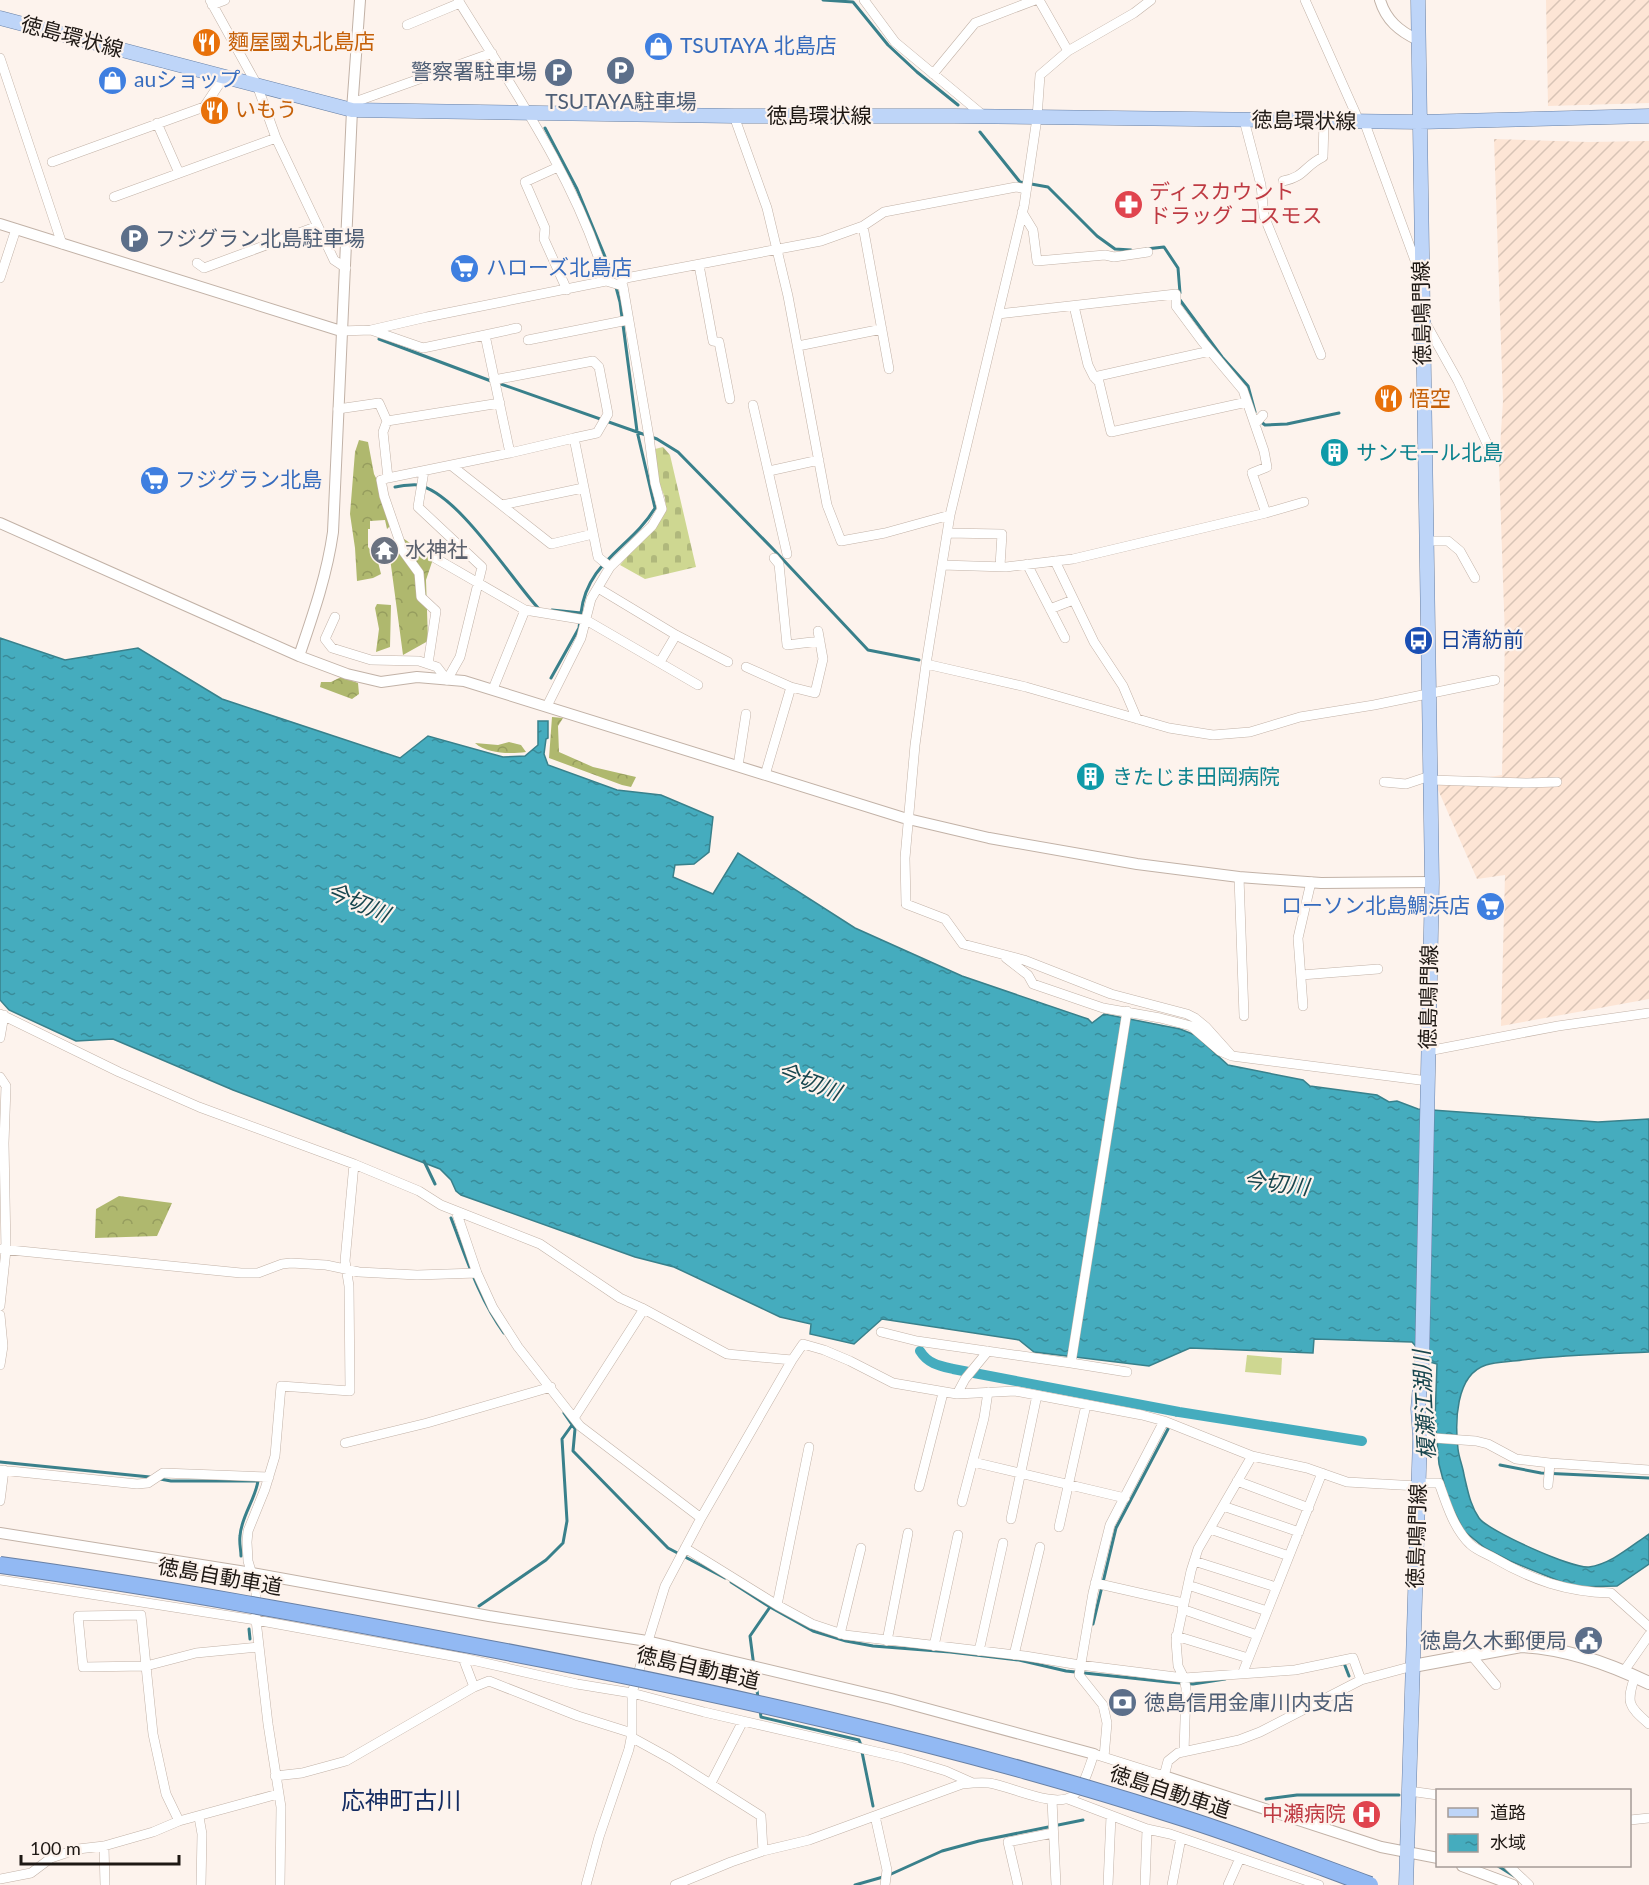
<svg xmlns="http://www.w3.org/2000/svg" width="1649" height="1885" font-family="Lato,'Noto Sans JP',sans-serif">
<defs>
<pattern id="industrial-furrows" width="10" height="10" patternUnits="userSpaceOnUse" patternTransform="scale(1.5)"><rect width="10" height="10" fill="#fde5d5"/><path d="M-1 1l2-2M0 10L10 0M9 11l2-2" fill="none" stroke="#d8c4b6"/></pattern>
<pattern id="forest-crowns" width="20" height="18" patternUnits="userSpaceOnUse" patternTransform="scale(1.5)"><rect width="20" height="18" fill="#afb86e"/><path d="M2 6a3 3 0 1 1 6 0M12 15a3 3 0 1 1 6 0" fill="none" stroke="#969d5e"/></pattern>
<pattern id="cemetery-stones" width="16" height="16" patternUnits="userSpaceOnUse" patternTransform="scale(1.5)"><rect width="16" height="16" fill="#ced791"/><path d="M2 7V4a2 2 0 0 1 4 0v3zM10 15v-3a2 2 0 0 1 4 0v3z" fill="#b0b87c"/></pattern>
<pattern id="water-ripples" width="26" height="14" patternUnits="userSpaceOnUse" patternTransform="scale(1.5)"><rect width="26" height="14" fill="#45acbe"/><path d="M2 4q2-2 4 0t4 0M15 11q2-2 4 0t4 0" fill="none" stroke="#398b99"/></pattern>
</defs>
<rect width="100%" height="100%" fill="#fdf3ed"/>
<path fill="url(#industrial-furrows)" d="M1546,0h103v103l-101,3z
M1494,139l95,3 60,-1v858l-148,27 4,-151 -28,4 -41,-94 66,-10 3,-137 -6,-175 4,-62z"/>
<path fill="#ced791" d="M1247,1355l35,3 -1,17 -36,-3z"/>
<path fill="url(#forest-crowns)" d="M359,440l9,2 6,32 3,6 13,46 -3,3 -2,-9 -15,1v8h-2v18l9,11 4,16 -8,4 -16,3 -2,-33 -5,-34 5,-62z
M397,534l36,25 -7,21 2,61 -25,14 -13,-97 7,-7z
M377,604l14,1 -1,42 -14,5 3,-23 -4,-21z
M341,677l17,6 1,11 -7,5 -32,-12 1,-5h10z
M552,717l11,1 -5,8 1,26 34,15 43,10 -5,10 -9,-2 -73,-27z
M509,742l12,3 5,7c-16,2 -39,2 -51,-9l23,2z
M119,1196l53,7 -15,33 -62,2 1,-29z"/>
<path fill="url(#cemetery-stones)" d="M663,447l7,8 26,112 -51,12 -25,-14 46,-54 -1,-13 -8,-21 -2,-28z"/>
<path fill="url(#water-ripples)" stroke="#39808b" stroke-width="1.5" d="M0,638l65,22 73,-12 84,51 178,59 28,-22 75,21 22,-1 13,-11v-24h10v17l-2,1 -2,15 4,11 69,25 44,5 52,22 -4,35 -15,12 -19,1 -2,12 40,17 25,-41 117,75 107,48 126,43 4,4 12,-9 76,15 15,6 33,30 75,15 7,6 67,9 12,7 8,-1 21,8 180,13 51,-3v233c-43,2 -85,3 -127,8 -11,2 -25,1 -36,5 -31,10 -31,58 -28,84 1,9 5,18 6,26 4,16 6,30 15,43 9,13 94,51 110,49 22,-3 42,-21 60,-33v30l-32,22 -43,1 -64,-26 -25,-13 -21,-17 -16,-32 -9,-35 -4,-44 2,-56 -7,-2 -18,-20 -98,-3 -1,14 -123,-5 -41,18 -115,-14 -15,-12 -137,-21 -28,25 -44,-10 1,-10 -31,-7 -106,-50 -39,-10 -174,-62 -5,-4 -5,-11 -11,-11 -207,-79 -120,-51 -37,2 -67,-31 -9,-10z"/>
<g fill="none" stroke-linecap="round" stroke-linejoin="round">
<path stroke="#39808b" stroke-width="3" d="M823,0l30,2 35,43 29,27 41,33
M545,128l32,61 36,87 7,26 17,129 18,77c-23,39 -68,53 -74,105l-29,-3
M980,132l40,50 28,5 49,49 18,13 16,1
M1146,249l18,-2 14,21 2,25
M1180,300l42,57 26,29 7,26
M379,339l112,42
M498,383l159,56 21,13 96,98 94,100 51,10
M1260,421l5,4 22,-1 52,-11
M395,487c7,-1 16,-3 23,-2 40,8 93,94 121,124
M551,678l28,-50 1,-8
M424,1161l11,23
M451,1218c15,39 28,81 53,115
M564,1413l11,16 -2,22 95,97 57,30
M1176,1415l3,-3
M0,1462l150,15
M1500,1465l41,8 108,5
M160,1479l11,2h87c-3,19 -17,36 -18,55 -1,7 1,14 1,20
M731,1582l39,25 43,24 33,10 27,5 77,6 69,8 47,11 102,11 25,2 32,-5
M479,1606l67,-46 17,-17 4,-22 -5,-82 10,-14
M1093,1624l23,-96 52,-99
M249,1629l1,10
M1341,1664l3,-1 5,13
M758,1698l-8,-62 20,-29
M760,1710l1,7 98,23 2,5
M862,1752l11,54
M1266,1799l31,-4h102
M1498,1866l16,10
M889,1875l53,-24 37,-10 104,-21
M855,1885l28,-8"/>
<path stroke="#45acbe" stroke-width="10" d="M920,1351c8,13 20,15 33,18l226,43 183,29"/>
<defs>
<path id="minor" d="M210,0l47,85 19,53 58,122 12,8
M458,0c55,89 118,179 148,281l17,5 26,151 6,46 7,26 -10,17 -42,41 -19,32 -10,39 -34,68
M864,0l31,42 89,74
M1039,0l29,51
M1151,0l-17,13 -66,38 -28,24 -3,43 -13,88 -74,309 -24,149 -11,81 -10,113 1,46 39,15 18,25 61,16 87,34 76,20 8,4 11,9 26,29
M1305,0l54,121
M212,5l13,-5
M407,25l53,-22
M0,58l62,186
M933,74l42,-51 60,-23
M352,103l140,-50
M734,116l33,92 21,88 39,209 14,36 44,-8 65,-18
M1244,120l17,65 3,31 57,139
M1364,121l56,153
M157,123l22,50
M52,162l152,-55 20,-30
M558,167l-33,15 20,46 -1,11 23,51
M1283,181c22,-4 21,-15 40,-24l1,-36
M114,197l162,-59
M1022,212l11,18 4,31 68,-6 9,2 34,-5
M863,226l26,143
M197,263l7,5 114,-42
M699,265l14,76 6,1 11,57
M0,278l16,-49
M619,284l7,-6 195,-37 42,-15 21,-14 132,-25 10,2
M1074,306l14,59 6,12
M998,314l178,-20v12l26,35 41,49 21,61 3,16 -15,6 14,40
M1425,322l33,59 31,67
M371,330l56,-13 179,-36
M341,331l30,-1 52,18 62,-13 25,118 64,-15 24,119 12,10
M485,335l32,-7
M528,340l100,-20
M798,346l84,-17
M1210,351l-116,26 5,5 12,50 136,-30
M494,380l99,-19 6,6 9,47 -11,19 -23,5
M753,405l34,149
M338,409l41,-6 8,18 -4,11 5,46 122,-25
M387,421l113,-18
M1255,424l8,-9
M452,466l99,78 42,-10
M769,471l50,-11
M388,478l-7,2 3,16 19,55 16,22 2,24 15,14 -8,53
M502,505l81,-17
M947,533l55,1 -2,32
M1427,541h21l12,10 15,27
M435,558l90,52 -32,79
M774,558l5,6 8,81 33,-4
M1055,561l39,81 29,44 14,33
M1027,564l38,74
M942,565l64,2 67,-8 193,-46 38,-11
M598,588l78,47 52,27
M1050,609l23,-9
M525,610l61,10 112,65
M335,617l-10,22 7,9 39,12 48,1 18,6 10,13 13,-23 22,-90 -64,-60 6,-36
M660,662l16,-27
M926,664l100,23 143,41 44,7 37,-3 50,-15 74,-12 121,-25
M746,667l45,20
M738,766l8,-52
M765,775l26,-88 24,6 8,-34 -5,-28
M1431,780l96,3 30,-1
M1384,782l22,2 24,-8
M1239,877l5,139
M1006,958l22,17 5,9 70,24 57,10 31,8 29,25 12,5 196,25
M1301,975l77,-6
M1303,1006l-5,-68 13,-56
M0,1014l119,58 80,35 155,57 65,27 22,14 99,39 80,54 22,10 85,46 65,6 -91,158 -36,68 -33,107v40l-3,16 -30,88 -13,48
M0,1038l4,-23
M1428,1051l130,-25 91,-13
M0,1077l6,9 -2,57 2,107 -6,56
M456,1211l21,62 16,35 25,39 62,79 121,92
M0,1249l241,24h17l24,-9 9,-1 35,2 33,7 58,3 60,-2
M0,1315l3,31 -3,19
M881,1332l36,9 154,22 56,-352
M792,1360l11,-16 21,6 26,11 43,22 64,11 58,-3 127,24 22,6 88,35 55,12 40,14 71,4
M1071,1363l56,9
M957,1394l8,-15 23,-28
M574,1418l70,-109
M1420,1437l56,4 12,3 28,15 34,4 99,7
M345,1443l82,-20 124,-36
M973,1462l152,36
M0,1470l137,14 11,-1 15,-10 106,4
M1237,1481l72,27
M1418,1483h21c7,20 15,46 31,61 6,6 17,10 24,14 38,22 73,34 117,35l38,34
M1548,1485l2,-22
M919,1487l24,-94
M0,1501l4,-31
M962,1502l22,-84 4,-26
M1223,1506l76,26
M1011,1519l26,-124
M1059,1527l27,-122
M1210,1529l79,27
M685,1548l92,57 35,19 33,11 180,21 55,9 104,13 111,-8 58,-12 8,22
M1194,1561l82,26
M0,1580l256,40 207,38 114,26 55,9 72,19 199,46 43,13 27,12
M1095,1583l88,20
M1188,1585l79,26
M777,1605l32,-158
M1182,1609l75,26
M840,1634l21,-86
M1176,1636l72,22
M887,1641l21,-108
M934,1646l24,-111
M979,1651l24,-108
M1014,1655l26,-108
M1472,1656l24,29
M463,1658l11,29
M1624,1671l25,-36
M1243,1672l79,-199
M1635,1676c-9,27 -7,30 14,48
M631,1737l40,22 90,57 2,35
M1184,1752l2,-64 -2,-10 -6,-12 -2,-25 15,-70 7,-22 54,-93
M1104,1757l3,-34 -4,-18 -24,-30 14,-82 17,-68 54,-104
M275,1776l27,-3 44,-12 128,-74 15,-6 89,35 54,17
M711,1783l32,-62
M1409,1791l29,4
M1068,1799l79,30 23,5 149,51
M1052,1800l4,85
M875,1816l12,54 -2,15
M199,1817l3,17 -1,51
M1630,1820l19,-2
M179,1821l-13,-27 -13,-60 -7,-68 -63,1 -5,-51 63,-1 5,51 50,-13 63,-6
M104,1846l1,39
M1509,1866l20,19
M0,1879l31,-6 20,-15 27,-9 26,-3 49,-14 26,-11 99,-27
M280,1885l1,-78 -13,-83 -12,-104v-32l-8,-27 -1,-19 1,-11 17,-42 10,-33 6,-70 69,5 -1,-105 -4,-25 9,-97
M675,1885l56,-23 32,-11 46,-11 153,-56c9,-1 18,-2 27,-1 22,3 67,27 85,12 11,-10 15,-28 20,-41l70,22 4,-15 10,-8 61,-13 21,-8 101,-52 52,-14
M1018,1885l-10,-43 45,-9
M1108,1885l3,-69
M1145,1885l2,-56
M1172,1885l9,-47
M1228,1885l12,-27"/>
<path id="tertiary" d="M1380,0c6,20 19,31 38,40
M0,224l341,107
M0,523l299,133 48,18 34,8 36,-5 47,4 440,137 85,20 148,26 102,13 82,6 111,-1
M299,656c14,-41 28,-81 34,-124l19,-422 8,-110
M0,1533l252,40 237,43 158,25 244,58 203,55
M1164,1776l217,71 57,11
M1462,1866l51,19"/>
<path id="secondary" d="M1413,1666l108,-20c44,2 89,18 128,37"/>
<path id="primary" d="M0,18l352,92 382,6h220l465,6 230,-6
M1406,1885l14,-448 -2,-28 4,-48 10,-479 -14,-882"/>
</defs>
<use href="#minor" stroke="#c2b2a7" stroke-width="10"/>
<use href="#tertiary" stroke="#c2b2a7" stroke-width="12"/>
<use href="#secondary" stroke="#c2b2a7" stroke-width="14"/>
<use href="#primary" stroke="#6981a5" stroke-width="15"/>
<use href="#minor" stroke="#fff" stroke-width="9"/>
<use href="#tertiary" stroke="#fff" stroke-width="10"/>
<use href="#secondary" stroke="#fff" stroke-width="12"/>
<use href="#primary" stroke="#bed5f8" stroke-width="14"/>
<defs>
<path id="motorway-bridge" d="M0,1565c159,22 317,51 475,81 238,45 477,97 708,172 63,20 125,44 187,67"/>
</defs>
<use href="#motorway-bridge" stroke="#6981a5" stroke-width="18" stroke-linecap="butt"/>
<use href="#motorway-bridge" stroke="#92b9f3" stroke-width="16"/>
</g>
<defs>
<symbol id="restaurant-disc" viewBox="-11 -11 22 22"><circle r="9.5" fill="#e8710a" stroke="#fdf3ed"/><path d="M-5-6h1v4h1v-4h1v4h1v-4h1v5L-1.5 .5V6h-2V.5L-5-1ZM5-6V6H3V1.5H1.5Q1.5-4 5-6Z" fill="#fff"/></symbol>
<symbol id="shop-disc" viewBox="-11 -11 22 22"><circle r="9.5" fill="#3f7fe0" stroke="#fdf3ed"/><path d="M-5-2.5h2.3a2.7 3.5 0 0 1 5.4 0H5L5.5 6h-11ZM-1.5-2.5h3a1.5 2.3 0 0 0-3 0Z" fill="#fff"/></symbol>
<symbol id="parking-disc" viewBox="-11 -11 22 22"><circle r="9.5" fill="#5c6f8a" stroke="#fdf3ed"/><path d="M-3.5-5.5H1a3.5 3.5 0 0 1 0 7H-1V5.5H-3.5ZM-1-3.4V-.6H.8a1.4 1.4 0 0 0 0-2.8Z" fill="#fff"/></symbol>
<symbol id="pharmacy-disc" viewBox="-11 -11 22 22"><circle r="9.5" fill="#e0444e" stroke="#fdf3ed"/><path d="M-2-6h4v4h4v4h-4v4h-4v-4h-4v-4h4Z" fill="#fff"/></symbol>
<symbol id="supermarket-disc" viewBox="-11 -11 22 22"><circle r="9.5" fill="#3f7fe0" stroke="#fdf3ed"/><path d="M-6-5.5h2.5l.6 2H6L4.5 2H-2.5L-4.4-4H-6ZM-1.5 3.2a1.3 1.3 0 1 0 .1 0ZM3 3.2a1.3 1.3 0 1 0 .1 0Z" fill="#fff"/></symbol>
<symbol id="building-disc" viewBox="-11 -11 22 22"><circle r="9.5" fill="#0f9aa8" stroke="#fdf3ed"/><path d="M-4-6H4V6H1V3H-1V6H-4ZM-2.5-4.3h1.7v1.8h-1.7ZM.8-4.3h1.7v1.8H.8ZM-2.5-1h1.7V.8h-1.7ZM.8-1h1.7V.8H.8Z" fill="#fff"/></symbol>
<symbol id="temple-disc" viewBox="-11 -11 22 22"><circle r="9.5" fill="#6b7280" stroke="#fdf3ed"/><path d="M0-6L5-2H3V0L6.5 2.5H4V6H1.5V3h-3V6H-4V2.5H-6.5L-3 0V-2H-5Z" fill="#fff"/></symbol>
<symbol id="bus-disc" viewBox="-11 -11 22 22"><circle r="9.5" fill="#1a4fb4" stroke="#fdf3ed"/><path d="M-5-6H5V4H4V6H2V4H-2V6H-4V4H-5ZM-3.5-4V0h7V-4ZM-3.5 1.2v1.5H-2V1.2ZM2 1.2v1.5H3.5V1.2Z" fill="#fff"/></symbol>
<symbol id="civic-disc" viewBox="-11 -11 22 22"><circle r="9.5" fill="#5c6f8a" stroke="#fdf3ed"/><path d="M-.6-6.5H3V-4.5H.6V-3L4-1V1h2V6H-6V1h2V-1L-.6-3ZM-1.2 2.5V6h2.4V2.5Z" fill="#fff"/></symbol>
<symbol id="bank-disc" viewBox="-11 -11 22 22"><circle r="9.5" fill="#5c6f8a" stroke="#fdf3ed"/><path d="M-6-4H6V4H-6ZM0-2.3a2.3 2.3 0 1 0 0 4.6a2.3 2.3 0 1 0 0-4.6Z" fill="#fff"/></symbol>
<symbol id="hospital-disc" viewBox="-11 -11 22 22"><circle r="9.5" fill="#e0444e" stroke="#fdf3ed"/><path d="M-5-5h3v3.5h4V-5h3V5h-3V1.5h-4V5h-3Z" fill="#fff"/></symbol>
</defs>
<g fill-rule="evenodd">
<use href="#restaurant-disc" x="190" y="26" width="33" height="33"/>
<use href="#shop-disc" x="642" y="30" width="33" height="33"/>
<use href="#parking-disc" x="604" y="54" width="33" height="33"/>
<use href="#parking-disc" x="542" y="56" width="33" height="33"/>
<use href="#shop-disc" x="96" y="64" width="33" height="33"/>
<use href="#restaurant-disc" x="198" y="94" width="33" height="33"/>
<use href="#pharmacy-disc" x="1112" y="188" width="33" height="33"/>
<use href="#parking-disc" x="118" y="222" width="33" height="33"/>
<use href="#supermarket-disc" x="448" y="252" width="33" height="33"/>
<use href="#restaurant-disc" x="1372" y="382" width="33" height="33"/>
<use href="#building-disc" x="1318" y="436" width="33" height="33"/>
<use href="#supermarket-disc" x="138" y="464" width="33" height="33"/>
<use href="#temple-disc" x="368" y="534" width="33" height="33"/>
<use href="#bus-disc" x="1402" y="624" width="33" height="33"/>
<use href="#building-disc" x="1074" y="760" width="33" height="33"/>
<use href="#supermarket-disc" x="1474" y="890" width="33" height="33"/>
<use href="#civic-disc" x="1572" y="1624" width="33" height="33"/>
<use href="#bank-disc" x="1106" y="1686" width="33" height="33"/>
<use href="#hospital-disc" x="1350" y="1798" width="33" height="33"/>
</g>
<g text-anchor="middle" stroke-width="4.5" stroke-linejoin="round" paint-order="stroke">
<g font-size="21" fill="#1e1814" stroke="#fdf3ed">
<text transform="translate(72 37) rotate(15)" y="7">徳島環状線</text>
<text x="819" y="123">徳島環状線</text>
<text transform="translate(1304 121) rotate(1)" y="7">徳島環状線</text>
<text transform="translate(1422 313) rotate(-91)" y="7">徳島鳴門線</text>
<text transform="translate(1429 997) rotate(-89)" y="7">徳島鳴門線</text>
<text transform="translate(1417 1536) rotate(-88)" y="7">徳島鳴門線</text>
<text transform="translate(220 1577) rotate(10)" y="7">徳島自動車道</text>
<text transform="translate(698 1668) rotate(13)" y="7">徳島自動車道</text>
<text transform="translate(1170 1792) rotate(18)" y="7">徳島自動車道</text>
</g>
<g font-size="21" fill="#c56008" stroke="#fdf3ed" text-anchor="start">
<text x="228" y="49">麵屋國丸北島店</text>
<text x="235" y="117">いもう</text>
<text x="1409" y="406">悟空</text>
</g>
<g font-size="21" fill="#366cbe" stroke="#fdf3ed" text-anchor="start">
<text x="680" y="53">TSUTAYA 北島店</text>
<text x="134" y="87">auショップ</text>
<text x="486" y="275">ハローズ北島店</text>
<text x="175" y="487">フジグラン北島</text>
<text x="1470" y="913" text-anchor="end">ローソン北島鯛浜店</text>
</g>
<g font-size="21" fill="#4e5e75" stroke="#fdf3ed" text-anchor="end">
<text x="537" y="79">警察署駐車場</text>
<text x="621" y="109" text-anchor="middle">TSUTAYA駐車場</text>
<text x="155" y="246" text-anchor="start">フジグラン北島駐車場</text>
<text x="1567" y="1648">徳島久木郵便局</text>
<text x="1144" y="1710" text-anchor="start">徳島信用金庫川内支店</text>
</g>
<g font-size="21" fill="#be3a42" stroke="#fdf3ed" text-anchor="start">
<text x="1149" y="199">ディスカウント<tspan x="1149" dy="24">ドラッグ コスモス</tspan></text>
<text x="1346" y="1821" text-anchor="end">中瀬病院</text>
</g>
<g font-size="21" fill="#0d838f" stroke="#fdf3ed" text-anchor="start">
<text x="1356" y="460">サンモール北島</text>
<text x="1112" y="784">きたじま田岡病院</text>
</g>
<g font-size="21" fill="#5b616d" stroke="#fdf3ed" text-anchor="start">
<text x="405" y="557">水神社</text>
</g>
<g font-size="21" fill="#164399" stroke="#fdf3ed" text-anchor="start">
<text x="1440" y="647">日清紡前</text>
</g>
<g font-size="22" font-style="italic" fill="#18464e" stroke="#fdf3ed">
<text transform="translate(358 902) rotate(23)" y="8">今切川</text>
<text transform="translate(809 1081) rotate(21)" y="8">今切川</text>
<text transform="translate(1276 1183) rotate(7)" y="8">今切川</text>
<text transform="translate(1424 1405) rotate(-93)" y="8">榎瀬江湖川</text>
</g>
<g font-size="24" fill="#142c62" stroke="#fdf3ed">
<text x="401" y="1809">応神町古川</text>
</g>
</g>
<rect x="1436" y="1789" width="195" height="78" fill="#fdf3ed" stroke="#a49b96" stroke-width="1.5"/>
<rect x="1448" y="1808" width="30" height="9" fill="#bed5f8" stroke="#a49b96" stroke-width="1.5"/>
<text x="1490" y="1819" font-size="18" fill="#1e1814">道路</text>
<rect x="1448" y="1834" width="30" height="18" fill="url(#water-ripples)" stroke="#a49b96" stroke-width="1.5"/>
<text x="1490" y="1849" font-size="18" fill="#1e1814">水域</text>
<path d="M21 1855v9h158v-9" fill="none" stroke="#1e1814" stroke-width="3"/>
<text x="30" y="1855" font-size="18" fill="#1e1814" stroke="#fdf3ed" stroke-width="4.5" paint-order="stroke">100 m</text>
</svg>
